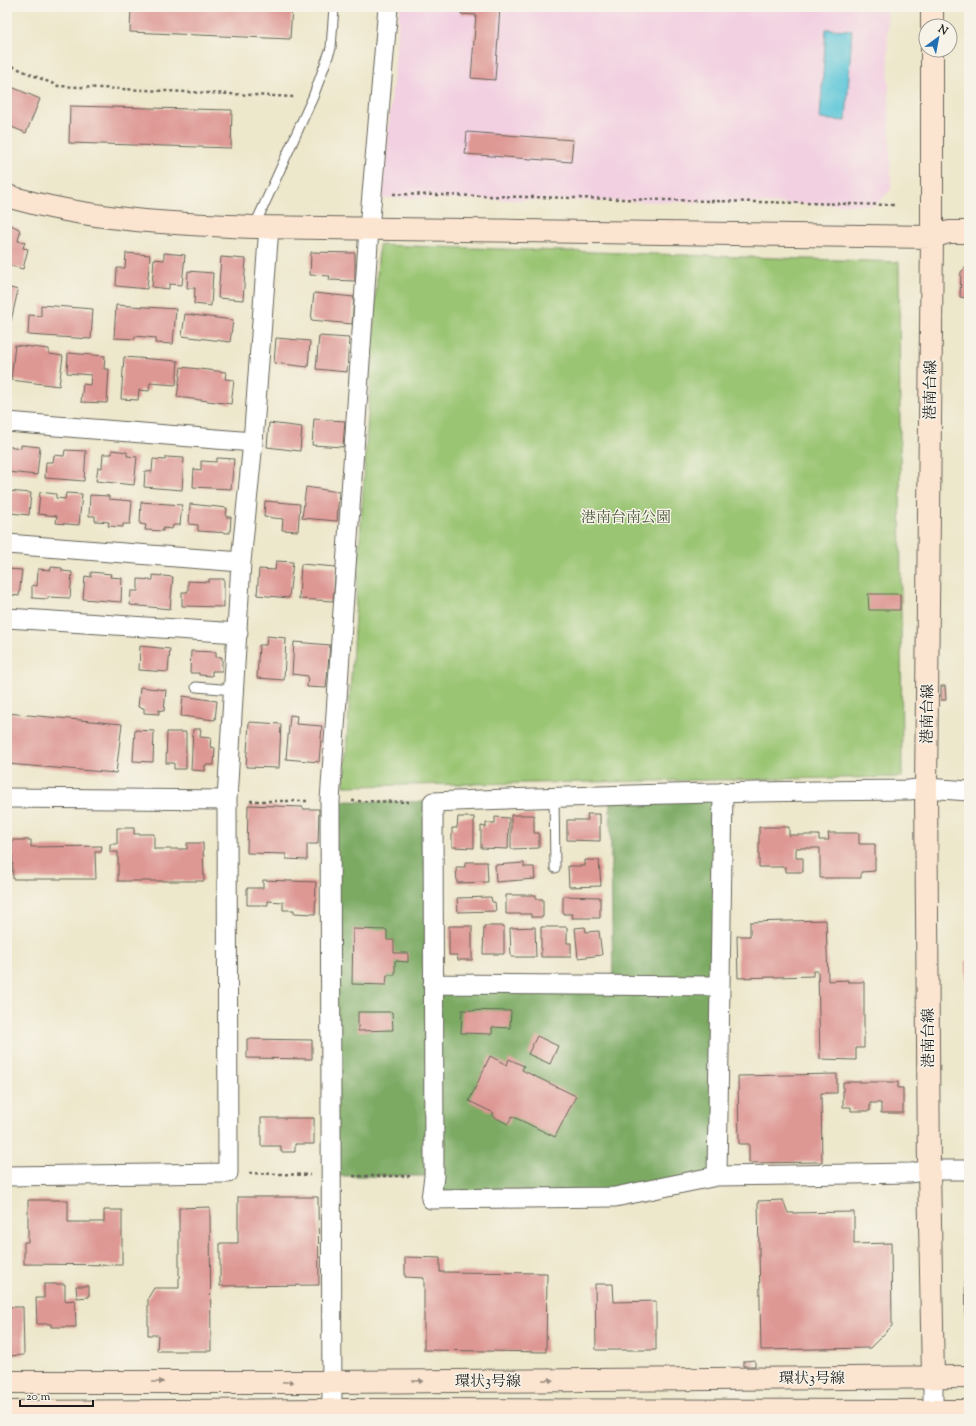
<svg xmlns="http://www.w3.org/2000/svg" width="976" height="1426" font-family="'Sorts Mill Goudy','Noto Serif JP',serif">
<rect width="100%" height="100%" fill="#f7f3e8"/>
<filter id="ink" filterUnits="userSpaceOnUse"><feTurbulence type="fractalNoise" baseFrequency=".025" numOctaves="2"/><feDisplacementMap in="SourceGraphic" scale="8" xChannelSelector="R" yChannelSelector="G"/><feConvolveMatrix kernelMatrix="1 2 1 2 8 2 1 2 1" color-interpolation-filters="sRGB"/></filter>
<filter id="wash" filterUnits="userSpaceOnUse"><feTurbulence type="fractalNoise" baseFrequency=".012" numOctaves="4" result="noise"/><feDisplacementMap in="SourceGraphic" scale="16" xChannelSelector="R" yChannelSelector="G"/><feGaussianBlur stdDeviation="0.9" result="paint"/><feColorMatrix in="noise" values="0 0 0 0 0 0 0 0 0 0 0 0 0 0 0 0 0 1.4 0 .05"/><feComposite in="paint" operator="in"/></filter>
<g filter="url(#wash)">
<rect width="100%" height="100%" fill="#ede7cb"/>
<path fill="#f2cfe1" d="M400,7h487l4,182 -15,16 -494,-7z
M967,622l2,1v144l-3,-3z"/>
<path fill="#9ac572" stroke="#5b7047" d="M379,245l520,17 3,515 -558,9z"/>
<path fill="#7baa64" stroke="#4c6340" d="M723,792l-6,384 -102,21 -184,2 3,-23h-103l-1,-375 103,1 1,182 179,1 -3,-190z"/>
<path fill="#5dc6d9" stroke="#3c717a" d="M826,29l26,1 -6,91 -26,-2z"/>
<g id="blocks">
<path fill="#de9894" d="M131,7h161l-2,32 -160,-7z
M461,7h39l-5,73 -24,-2 5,-63 -15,-1z
M7,85l33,14 -14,34 -19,-8z
M70,106l162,4 -1,38 -162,-5z
M467,132l106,8 -2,22 -106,-8z
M11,225l8,4 1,4 -2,8 7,1 -2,6 5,1 -5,20 -16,-4v-37z
M311,252l44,1v28l-26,-1 1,-4 -20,-1z
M126,253l24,2 -3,34 -31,-3 1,-18h8z
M164,253l21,2 -3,30 -13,-1v5l-17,-2 2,-28 10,1z
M221,257l25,2 -3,41 -25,-2z
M969,264v34l-9,-1 1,-25z
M188,271l25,2 -2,33 -17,-2 1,-16h-8z
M7,287l11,3 -7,31 -4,-1z
M314,293l40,4 -2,27 -41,-4z
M41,305l52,4 -2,30 -63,-4 1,-20 12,1z
M116,305l60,4 -3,35 -18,-1 1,-5 -21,-2v3l-21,-1z
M185,314l48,6 -3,22 -48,-6z
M319,336l30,2 -2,34 -31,-3z
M276,338l34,3 -2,26 -34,-4z
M15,345l34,4v5l14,2 -4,30 -48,-6z
M68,353l37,3 -1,13h5l-2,34 -26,-1 2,-18 7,1 1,-10 -24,-2z
M124,357l54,4 -2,24 -26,-2 -1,8 -10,-1 -1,10 -17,-1z
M181,367l45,5 -1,7 9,1 -3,24 -54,-7z
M314,419l31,2 -2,26 -31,-2z
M269,423l33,4 -2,24 -33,-4z
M21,445l19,2 -3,28 -30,-3v-26l14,2z
M65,450l21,1 -2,30 -39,-3 1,-16h7l1,-7 10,1z
M112,450l15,2v4l10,1 -3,28 -38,-4 2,-14 4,1 1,-14h9z
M166,457l18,1 -2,32 -38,-3 1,-16 7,1 1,-13 12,1z
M217,458l17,1 -3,30 -38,-2 1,-18 7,1v-9l15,1z
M306,487l33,5 -2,29 -35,-3z
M7,491l24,2 -2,22 -18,-2 -1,3h-3z
M40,492l16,2v4l9,1 1,-6 16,1 -3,31 -23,-2 1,-7 -19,-2z
M90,495l19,1v3l23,2 -2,23h-7v3l-15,-1 1,-4 -14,-1v-5h-6z
M265,501l35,3 -2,27 -16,-1 1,-11 -19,-2z
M141,502l41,3 -2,20h-7l-1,4 -9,-1v3l-18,-1 1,-5 -6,-1z
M190,504l37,4 -1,9h5l-1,16 -32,-2v-6l-9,-1z
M276,561l17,1 -4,36 -32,-3 2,-26 16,1z
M301,564l35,3 -3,34 -34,-2z
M51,567l11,1v3l10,1 -2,26 -22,-1v2l-16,-1v-13l5,1 1,-17 13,1z
M7,569l15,1 -3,26 -12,-2z
M91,572l20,2 -1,3 12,1 -1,24 -38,-3 2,-23 6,1z
M153,575l20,2 -3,32 -40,-4 1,-14h7v-12l15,1z
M209,579h15v28l-42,-1v-14h6v-11l21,1z
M868,594h32v16h-31z
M267,636l19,2 -2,42 -27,-2 2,-33h7z
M294,642l36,3 -4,43 -19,-1 1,-11 -16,-2z
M140,646l30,3 -2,23 -29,-2z
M191,651l25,1v5h6v14h-10v5l-13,-1v-2h-9z
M967,662h2v45h-3z
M7,681h3l-2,19h-1z
M941,686h4l1,14h-5z
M140,687l26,3 -2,21 -5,-1v4l-15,-1v-5l-6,-1z
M183,696l34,5 -2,19 -34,-4z
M7,713l115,11 -6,49 -109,-9z
M290,715l7,1 -1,8 26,2 -3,36 -33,-3z
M249,722l32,2 -2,44 -33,-1z
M193,729h8l-1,8 11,1 -1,9 5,1 -1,17h-9v6l-14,-1z
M135,730l19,1 -1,31 -20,-1z
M167,732h19v37h-12v-6h-8z
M248,805l55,2v2h16l-1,35h-11v16l-21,-1v-5l-39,-1z
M587,814h13v27l-33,-1v-20h21z
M511,815h23v18h5v15l-28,1z
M458,817h16v31l-22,-1v-19h5z
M495,817l14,1 -1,31 -27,-1v-22l5,1v-4h9z
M759,827h30v8h30v5h10l-1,-7h31v11h16v27l-14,1v6h-41v-30h-24v10h7v14h-17v-5h-27z
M117,828h17v6h20v15h33v-6h16l1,38h-86v-29h-8v-8h7z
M12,840h19v7l71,-1 -1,6h-6l1,27h-83z
M585,860h14l2,26 -32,1 -1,-21h17z
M465,862h22l1,20 -31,1 -1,-16h9z
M524,863v4h10l1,12 -39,3 -1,-17z
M263,880l53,2 -1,32 -21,-1v-3h-11v-8l-15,-1v4h-21v-17h16z
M506,895h30v4h7v18h-12v-3h-25z
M563,896l37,1v21h-28l1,-4h-10z
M491,897l1,5h3l1,9 -38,1 -1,-14z
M826,920l2,61 20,-1v2h16v66h-8v12l-36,-1 -2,-88h-5v5l-75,2 -1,-42h13v-14z
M449,926h23v34h-14l-1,-5h-8z
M484,926h20v28h-21z
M535,927l1,30h-25l-1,-29z
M541,927h26v16h4v14h-30z
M585,927l1,5 13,-1 3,24 -24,3 -3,-30z
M353,929l34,1v10h7v13h14v9l-13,-1v14h-8l-1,10 -34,-1z
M966,961h3v25h-3z
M462,1010l49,1 -1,17 -18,-1v7l-31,-1z
M358,1012h34l1,18 -35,1z
M537,1036l21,10 -8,18 -22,-10z
M247,1039l65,1v19l-65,-1z
M490,1056l17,9 2,-6 15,7 -2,4 54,26 -21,41 -43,-21 -4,8 -16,-8 2,-3 -25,-12z
M837,1074v19h-16l1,69 -73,1v-19h-10l-1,-68z
M843,1082h55v6h5v25h-22v-10h-11v8h-19v-4h-8z
M966,1085h3v23h-2z
M261,1118h53v26h-19v8h-14v-6h-20z
M238,1197h80l1,88 -99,1v-43h18z
M28,1200h40v22h36v-12h18v55l-98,-1v-22h4z
M783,1200l5,13 66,-1v32l37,-1 1,83 -22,22 -109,2 -3,-149z
M210,1207l1,144h-54l1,-16h-10v-37l6,-10h25v-80z
M405,1257l35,1v14l107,1 -1,79 -122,-2v-72l-19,-1z
M965,1277h4v48l-3,-3z
M44,1284h21v17l10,-1 1,27h-25v-3h-14l-1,-26h8z
M595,1284h18l1,18 42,-1v49h-60z
M76,1286h13v11l-12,1z
M7,1307h16l1,48 -17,1v-9l1,-1 -1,-5z
M755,1360v6h-11v-5z"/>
</g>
</g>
<g filter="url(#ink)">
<use href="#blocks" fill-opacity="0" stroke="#656359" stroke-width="1"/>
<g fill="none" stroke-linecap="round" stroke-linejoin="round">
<defs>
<path id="lane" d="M254,227l59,-130 18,-49 3,-41
M196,687l38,3
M554,796l1,72"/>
<path id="street" d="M7,422l246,20
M7,544l234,18
M7,618l231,15
M969,791l-43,-3 -17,2c-159,1 -317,5 -476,12l1,374 -3,23 184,-2 102,-21 194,-3 18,-3h40
M7,798l220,2 14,-238 12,-120 16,-215
M433,984l286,2
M7,1176l221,-3 -1,-373
M717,1176l6,-384
M933,1377v42
M332,1419l-2,-618 39,-572 19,-222"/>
<path id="secondary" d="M932,7v19
M932,50v187l-6,551 3,382 4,207
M7,196c81,24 164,28 247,31l678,10 17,-5h20
M7,1382h325l637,-5
M7,1412l325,-2 637,1"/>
</defs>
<use href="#lane" stroke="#656359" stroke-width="11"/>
<use href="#street" stroke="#656359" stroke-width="21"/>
<use href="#secondary" stroke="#656359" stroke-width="24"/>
<path stroke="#656359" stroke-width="2.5" stroke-dasharray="3 3" stroke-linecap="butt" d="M7,64l51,22 237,11
M393,194l502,11
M250,801h59
M352,801l59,1
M249,1173l61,2
M353,1176h59"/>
<use href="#lane" stroke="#fff" stroke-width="9"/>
<use href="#street" stroke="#fff" stroke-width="19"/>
<use href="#secondary" stroke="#fce5d0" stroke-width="22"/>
</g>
<defs><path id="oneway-solid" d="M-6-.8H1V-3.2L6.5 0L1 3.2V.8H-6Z"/></defs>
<g fill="#978b7f">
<use href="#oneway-solid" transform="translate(548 1380)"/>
<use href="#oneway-solid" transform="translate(418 1381)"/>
<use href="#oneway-solid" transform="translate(158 1382)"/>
<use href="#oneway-solid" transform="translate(288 1382)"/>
</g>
</g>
<g text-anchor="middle" stroke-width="3" stroke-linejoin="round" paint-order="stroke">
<g font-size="15" fill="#1c1c1c" stroke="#f7f3e8">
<text transform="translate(930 390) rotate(-89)" y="5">港南台線</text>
<text transform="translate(927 714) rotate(-89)" y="5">港南台線</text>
<text transform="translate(928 1038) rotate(-90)" y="5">港南台線</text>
<text x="812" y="1383">環状3号線</text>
<text x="488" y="1386">環状3号線</text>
</g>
<g font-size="15" fill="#48573a" stroke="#f7f3e8">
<text x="626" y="522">港南台南公園</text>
</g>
</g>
<rect width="976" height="1426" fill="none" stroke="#f7f3e8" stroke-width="24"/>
<g transform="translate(938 38) rotate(32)"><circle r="19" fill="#f7f3e8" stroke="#9f9d96"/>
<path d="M0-3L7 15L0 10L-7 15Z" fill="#1f6fb2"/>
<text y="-6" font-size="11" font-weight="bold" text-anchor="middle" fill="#1c1c1c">N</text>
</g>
<path d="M20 1400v6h73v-6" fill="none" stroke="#1c1c1c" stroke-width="2"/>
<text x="26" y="1400" font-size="12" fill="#1c1c1c" stroke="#f7f3e8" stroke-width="3" paint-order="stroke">20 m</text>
</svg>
